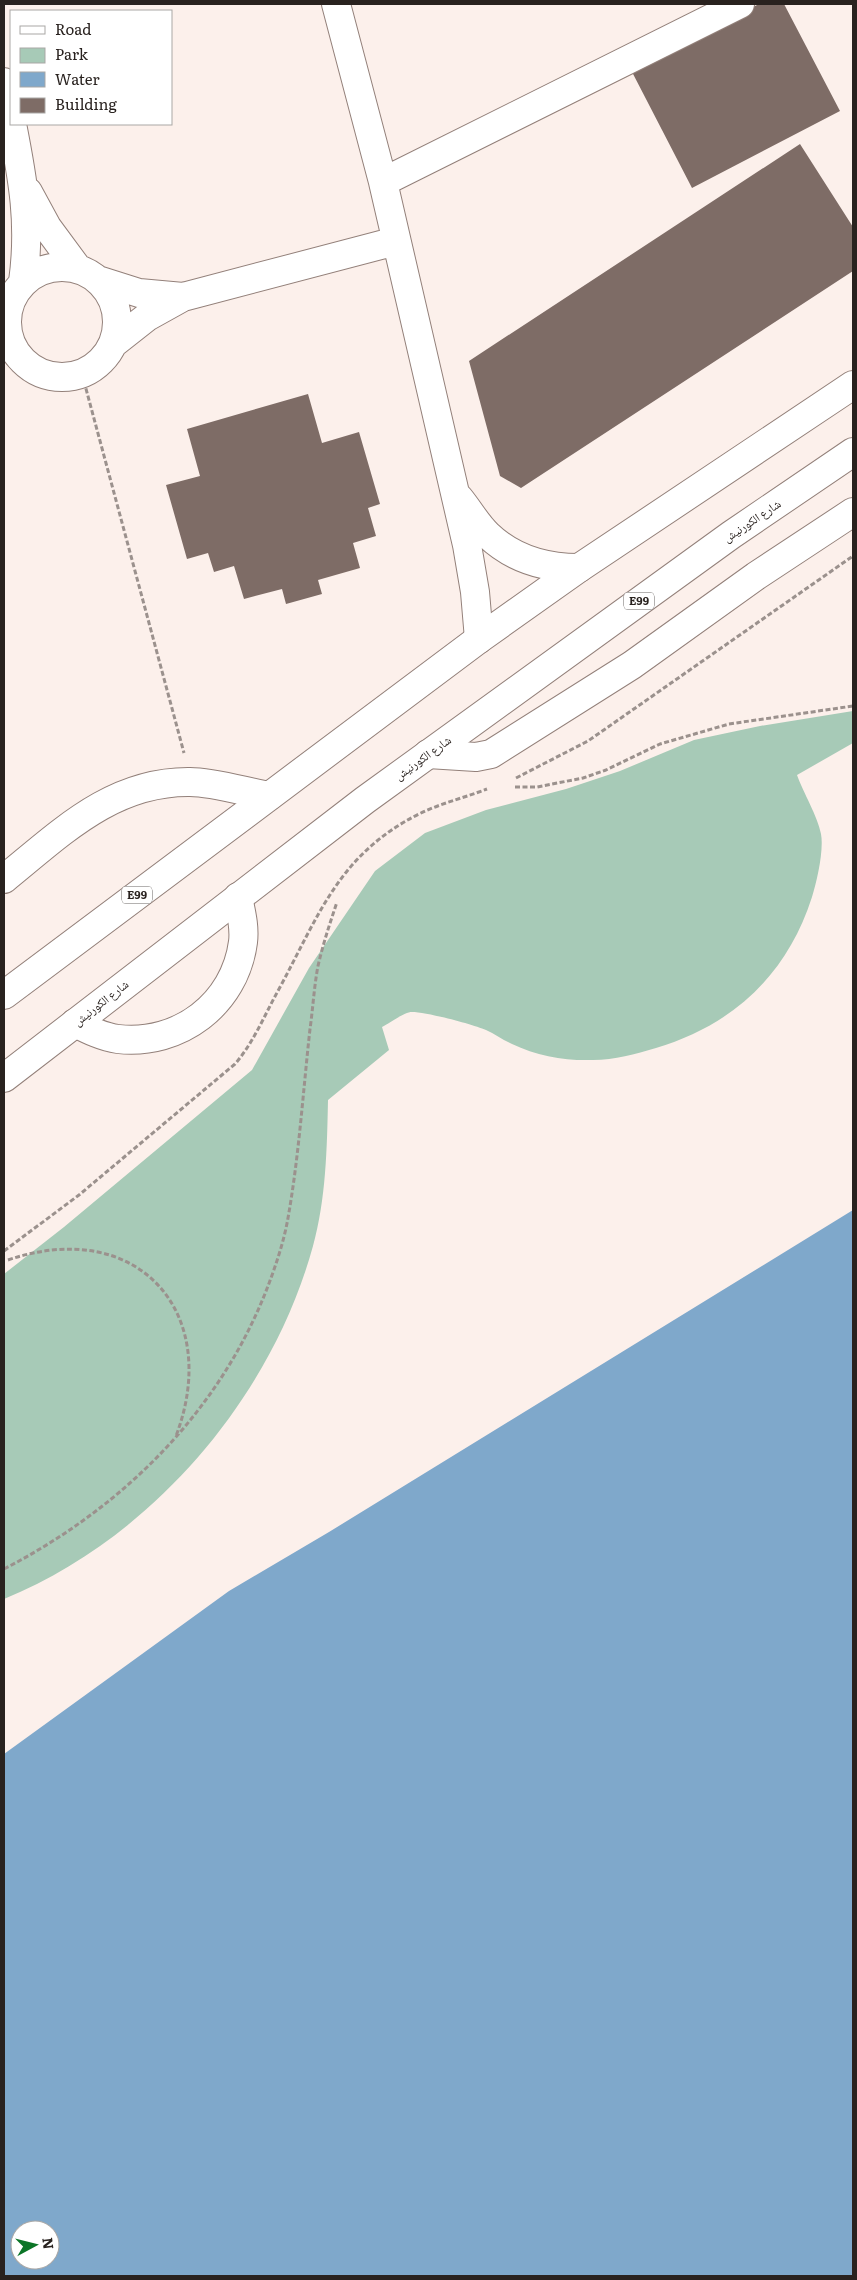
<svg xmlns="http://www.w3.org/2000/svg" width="857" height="2280" font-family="Literata,'Noto Naskh Arabic',serif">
<rect width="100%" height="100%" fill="#fcf0eb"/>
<path fill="#a7cab7" d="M853,711v32l-56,32c6,17 21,42 24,59 3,16 -4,47 -9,63 -25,78 -79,128 -156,151 -21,6 -41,12 -63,12 -27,1 -56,-4 -81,-16 -9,-4 -17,-10 -26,-14 -14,-6 -60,-18 -74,-18 -8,0 -22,11 -30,15l7,23 -61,50c-1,49 -2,99 -15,146 -42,153 -162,293 -309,353v-325l60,-47 188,-157 57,-102 66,-97 50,-38 61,-23 80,-21 54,-18 74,-31 66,-14z"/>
<path fill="#7fa8cb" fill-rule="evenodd" d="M853,1210v1066h-849v-522l225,-163 100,-59zM20,2230h30v30h-30z"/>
<path fill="#7e6c66" d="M759,4h25l56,107 -148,77 -61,-118z
M800,144l53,83v44l-332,217 -21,-12 -31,-115z
M308,394l14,49 37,-11 21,72 -12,4 8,28 -23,7 7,25 -42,12 4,14 -36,10 -4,-15 -38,10 -10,-33 -20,6 -6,-19 -21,6 -21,-74 34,-9 -13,-47z"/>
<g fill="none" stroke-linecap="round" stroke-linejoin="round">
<defs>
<path id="minor" d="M336,4l47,178 84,363 8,47 4,47
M4,82l7,39
M12,124c11,56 19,100 11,158
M383,182l357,-178
M28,192l19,35 31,42
M7 322a55 55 0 1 1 110 0a55 55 0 1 1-110 0Z
M98,280l41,13 44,4
M114,343l33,-26 36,-20 213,-56
M459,498c10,12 18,27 29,37 25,24 58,33 91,33
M428,754l48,3 15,-3 141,-89 124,-89 97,-64
M4,879c57,-46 108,-98 186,-97 23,0 56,10 79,14
M75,1023c14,7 28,14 43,16 61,7 117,-35 125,-97 2,-15 -2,-30 -5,-45"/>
<path id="highway" d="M4,995l475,-356 100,-71 274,-183
M4,1078l361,-278 366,-265 122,-83"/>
</defs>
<use href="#minor" stroke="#93807a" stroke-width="30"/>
<use href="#highway" stroke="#93807a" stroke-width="30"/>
<path stroke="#9b918d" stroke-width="3" stroke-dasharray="5 2.5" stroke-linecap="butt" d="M82,374l102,379
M516,778l72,-37 265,-185
M515,787h22l46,-9 23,-8 54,-26 69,-20 124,-18
M4,1251l75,-56 156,-131c19,-22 30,-50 44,-75 40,-74 60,-135 140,-175 22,-11 45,-16 68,-25
M8,1260c129,-44 215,52 168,176
M4,1569c118,-61 216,-157 264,-283 8,-21 16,-45 20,-68 11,-62 15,-126 22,-189 3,-21 4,-42 8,-63 5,-22 12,-43 19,-64"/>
<use href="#minor" stroke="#fff" stroke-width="28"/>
<use href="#highway" stroke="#fff" stroke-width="28"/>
</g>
<g text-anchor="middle" stroke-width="5" stroke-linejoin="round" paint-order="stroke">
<g fill="#fff" stroke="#696462" stroke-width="1">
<rect x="624" y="592.5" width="30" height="17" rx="4"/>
<rect x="122" y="886.5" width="30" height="17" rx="4"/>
</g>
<g font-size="11" font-weight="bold" fill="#29221f">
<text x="639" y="605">E99</text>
<text x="137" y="899">E99</text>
</g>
<g font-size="12" fill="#29221f" stroke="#fff">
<text transform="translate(752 521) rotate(-34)" y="4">شارع الكورنيش</text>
<text transform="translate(423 758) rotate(-36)" y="4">شارع الكورنيش</text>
<text transform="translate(101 1003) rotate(-38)" y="4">شارع الكورنيش</text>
</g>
</g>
<rect width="857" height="2280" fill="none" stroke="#29221f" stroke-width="10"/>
<rect x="10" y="10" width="162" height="115" fill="#ffffff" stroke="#a9a7a5"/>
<rect x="20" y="26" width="25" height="8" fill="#ffffff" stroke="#a9a7a5"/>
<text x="55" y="35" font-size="15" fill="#29221f">Road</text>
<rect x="20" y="48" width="25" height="15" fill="#a7cab7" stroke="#a9a7a5"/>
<text x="55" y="60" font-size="15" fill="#29221f">Park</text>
<rect x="20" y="72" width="25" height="15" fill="#7fa8cb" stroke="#a9a7a5"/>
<text x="55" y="85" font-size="15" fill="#29221f">Water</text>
<rect x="20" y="98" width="25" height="15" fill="#7e6c66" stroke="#a9a7a5"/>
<text x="55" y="110" font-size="15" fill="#29221f">Building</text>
<g transform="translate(35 2245) rotate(83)"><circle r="24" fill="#ffffff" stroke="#a9a7a5"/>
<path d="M0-4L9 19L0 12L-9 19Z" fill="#0b7527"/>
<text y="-8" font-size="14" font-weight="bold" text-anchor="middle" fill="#29221f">N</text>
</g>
</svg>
